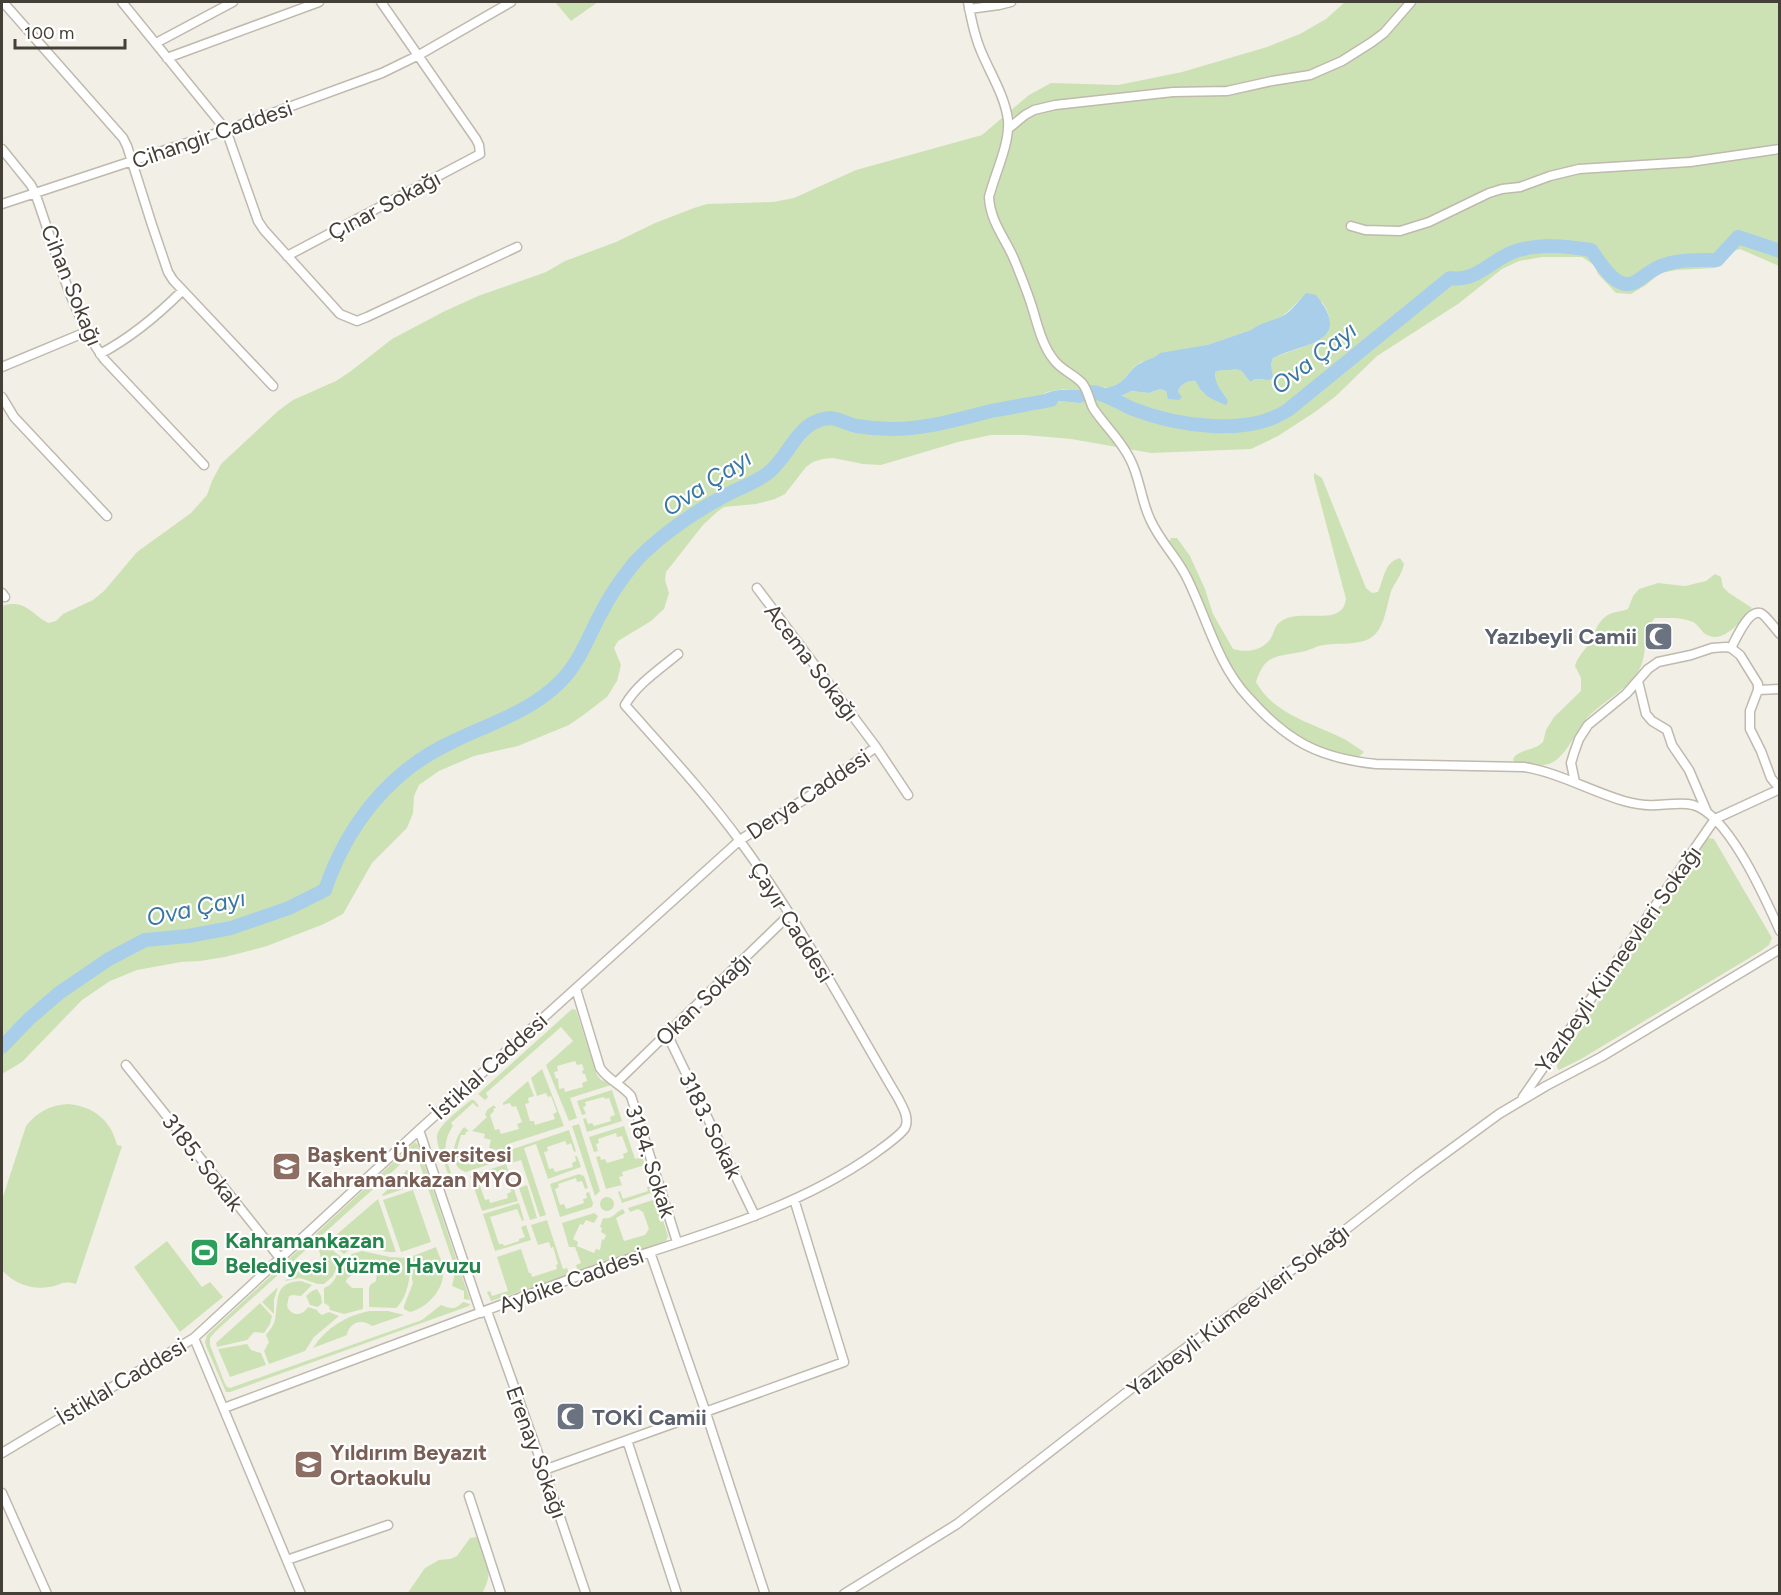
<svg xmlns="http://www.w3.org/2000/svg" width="1781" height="1595" font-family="Figtree,sans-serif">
<rect width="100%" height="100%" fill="#f2efe7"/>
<path fill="#cde2b4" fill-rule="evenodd" d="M555,2h43l-27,19z
M1345,2h434v264l-39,-17 -10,3 -6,11 -9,5 -38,2 -17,3 -14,12 -15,9 -15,-1 -18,-19 -4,-9 -12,-8h-40l-23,4 -17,8 -44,35 -81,52 -41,40 -21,16 -37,24 -27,13 -100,4 -80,-14 -46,-4h-34l-33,7 -77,23 -18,-1 -30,-6 -10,1 -10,3 -7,5 -21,27 -10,5 -19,5 -32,3 -7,5 -14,13 -37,47 -1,8 4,13 -5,16 -13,12 -33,20 -4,7 7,17 -4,16 -10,16 -25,19 -13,9 -51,21 -44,10 -35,15 -20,14 -5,11 -1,17 -6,15 -35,35 -29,51 -19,10 -57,22 -42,11 -25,4 -19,1 -44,8 -27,11 -28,19 -60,62 -20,12v-468c23,-7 28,7 46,17l8,-2 7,-7 30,-14 11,-9 33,-39 54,-39 16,-18 5,-14 9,-17 57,-53 15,-11 43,-19 15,-10 41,-32 51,-27 35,-16 68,-24 19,-11 51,-19 39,-19 39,-15 13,-4 66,-2 21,-4 62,-28 126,-35 47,-40 22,-12 67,2 64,-13 85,-25 33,-13 26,-15zM1301,298l21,4c28,41 -25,44 -49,56l-2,6 1,9 -8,7 -9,-1 -5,3c-8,-10 -7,-14 -20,-12 -6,0 -10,0 -15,2l1,13 9,10 -11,5 -12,-8 -6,-12c-8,0 -16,4 -18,12l-11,3 -1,-4 -6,-2 -11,4 -19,-2 -7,4 -14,1 -29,7 -22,-2 -13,6 -10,2 1,-10 11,-7 17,-3 18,1 29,-3 12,-6 11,-14 7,-5 66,-17 44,-15c6,-5 11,-5 18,-7 14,-5 23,-15 32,-25z
M1314,473l8,5 44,110 6,5 6,-1c6,-13 6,-30 22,-34l4,6c-2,10 -8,17 -12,25 -6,15 -6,41 -23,50 -15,7 -34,3 -50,7 -6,2 -12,5 -18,6 -25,5 -36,2 -45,30 18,32 53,40 84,55 9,4 16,10 24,15l-7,6c-13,-3 -28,-5 -40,-11 -37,-15 -67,-48 -88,-82l-60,-123 2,-4h6l13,18 15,33 8,25 20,35c13,4 30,2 38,-11 2,-3 3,-9 6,-13 15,-19 54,0 66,-17 1,-1 3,-8 3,-9l-32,-121z
M1715,574l6,3 2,10 6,6 23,15c-10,11 -27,36 -45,27 -6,-3 -8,-10 -14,-13 -11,-5 -26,-4 -38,-4 -14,16 -7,32 -14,48 -9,21 -39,36 -54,52 -11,13 -22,41 -38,46 -10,3 -23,0 -33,-1l-3,-3c3,-11 20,-8 30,-18l3,-12 8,-13 27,-26v-13l-6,-12c2,-8 8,-14 13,-21 6,-9 8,-21 17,-28 7,-6 16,-5 23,-8l5,-13 6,-7 19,-6 27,3 21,-5z
M1709,838l5,1 58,99 -3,7 -8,6 -180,108 -22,11 -2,-2v-3l149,-226z
M572,1009l4,1 21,65 4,5 9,3 1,2 -41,13 7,20 -8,3 -23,-56 27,-24 -12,-14 -75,66 2,4 -3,3 -7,-6zM575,1061l2,4 5,-1 2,6 -2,1 1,3h2l2,7 -5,2 1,4 -18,5 -1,-4 -5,1 -1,-11 -2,1 -2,-7 4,-1 -1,-5z
M542,1069l22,57 -56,18 -4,8 -15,-4 2,-8 -7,-2 1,-4 -13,-3 15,-14 -2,-2 2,-5 7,-5 2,3 -3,1 1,2 -4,4 5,15 4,-1 2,5 18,-5 -2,-5 5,-2 -6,-16 -4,1 -2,-4 -7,2v-2l25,-22 6,15 -6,2 1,5 -4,1 5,17h4l1,4 20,-6 -2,-5 4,-2 -6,-16 -3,1 -2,-4 -9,3 -6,-18z
M612,1090l10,31 -35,11 -4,-13 3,-1 2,6 4,-1 2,3 17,-5 -1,-4 5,-2 -6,-17 -4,1 -1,-2 -19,5 1,4 -3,1 3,7 -4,1 -5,-14z
M471,1100h3l5,6 -2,1 -4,-4 -22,20 2,3c-11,16 -8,30 -2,47l-3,1c-3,-10 -12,-29 -11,-38 2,-12 25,-28 34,-36z
M68,1104c25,2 43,16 49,41l5,1 -46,138c-15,-4 -14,1 -27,3 -18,3 -36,-4 -47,-17v-70l24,-74c11,-14 24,-21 42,-22z
M579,1124l21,67 -5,5 -23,-70z
M624,1126l11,33 7,-2 3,8 -23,7 1,4 -4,1 3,8 -16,4 -10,-32 4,-1 1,4 4,-1 2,4 17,-5 -1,-4 5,-2 -6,-16 -5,1 -1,-4 -18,6 1,4 -3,1 2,7 -4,1 -5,-15z
M464,1127l5,4 -3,1 -1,3h-4l-4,15 5,2 -1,5 17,4 1,-4 5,1 2,-5 15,4 1,3 -36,12c-20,-6 -12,-34 -2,-45z
M569,1130l7,21 -2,1 -3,-9 -4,2 -2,-4 -18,6 1,4 -4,1 5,17 4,-1 2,4 18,-5 -1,-4 4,-2 -1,-5h2l4,11 -33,12 -12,-35 -12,4 22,67 -6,2 -19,-57 -10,3 -2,-7 4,-7z
M415,1142l3,3 52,155 -6,-1v-8l-12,-5 2,-9v-12l-36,-106 -2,-5 -3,-1 -197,178 -6,7v7l15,39 2,3 3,1 192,-68 19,-15c10,4 14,5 22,-3l7,2 -1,2 -239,86h-4l-20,-46 -1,-4 2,-7z
M506,1164l6,17h-3l-3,-8 -5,1 -1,-3 -18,6 1,4 -4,2 6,17 4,-1 1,4 18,-5 -1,-4 4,-2 -1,-5 3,-1 5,15 -36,10 -12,-35z
M407,1170l4,1 4,14 -32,11 -1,-1z
M579,1174l5,2 4,12 -3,1 -3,-8 -5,1 -1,-4 -18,6 1,3 -4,2 5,16 4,-1 2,5 18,-6 -1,-4 4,-1 -1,-5 3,-1 4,11 -1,4 -32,10 -10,-33z
M527,1185l10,33 -7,2 -11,-32z
M652,1186l2,6 -32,11 -4,-11 2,-1 3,8 25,-8 -1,-4z
M413,1190l18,52 -30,10 -18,-52z
M600 1204a7 7 0 1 1 14 0a7 7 0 1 1-14 0Z
M378,1199l18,53c-20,2 -32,-16 -52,2l-15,-13z
M653,1200l4,1 11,35 -2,5 -88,31 -2,-7 5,-2 -6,-16h-6l-7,-24 32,-10 4,3 -4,7 -8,-3 -3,5 -3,-1 -7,15 5,3 -1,4 17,7 2,-4 4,1 2,-11 2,1 2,-5 -5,-3 1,-4 -2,-1 3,-9c10,2 12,-6 20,-9l2,4 -9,5 8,23 21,-6 4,-6 -6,-17 -5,-3 -8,3 -2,-4z
M519,1203l5,17 -2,1 -5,-12 -27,8 9,27h4l1,2 15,-5v-2l6,-2 -4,-10 5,-2 5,15 -36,11 -12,-37z
M547,1220l16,49 4,-1 3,7 -79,26 -4,-9 3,-1 2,5 16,-5 -11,-34 24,-8 8,24h2l1,4 25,-8 -1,-4 2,-1 -5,-17 -2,1 -2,-6 -11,3 -7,-20z
M167,1241l35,46 8,-5 13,15 -43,35 -46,-65z
M325,1244l16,13 -8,19 -9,8h-6l-18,-6 -15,3 13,-12 8,3 10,-4 5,-9 -2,-9z
M436,1247c2,7 7,15 7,23 2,19 -16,38 -33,42l-6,-3v-3l9,-23 -1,-3 1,-24z
M362,1251l28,6 19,1c3,14 -1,40 -13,50l-27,-1v-18l1,-4 6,-4 1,-8 -4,-3 -14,-3 -11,-9 4,-4z
M344,1261l10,9c0,6 -8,7 -8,12l6,6h11v21l-19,5 -14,-4 -1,-4 -5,-3v-15c14,-5 12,-18 20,-27z
M301,1281l11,4 -11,11 -8,-1 -4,1 -2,10c4,10 15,11 21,1l9,3 1,2 4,3 7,-3 10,4 -25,21 -9,14 -36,13 -5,-13 5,-9 -3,-7c4,-5 8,-10 9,-16 4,-19 -2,-37 26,-38z
M278,1287l-4,13v14l-12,-12z
M317,1289l4,7 1,7 -4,4 -8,-2 -4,-9 6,-5z
M260,1303l12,13 -2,8 -6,9 -10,-1 -7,8 -30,7 -1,-4z
M369,1311h19l16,4 -32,11c-10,-8 -23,-4 -25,9l-34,13c13,-20 32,-32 56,-37z
M247,1344l4,6 10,3 5,12 -36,12 -12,-28z
M476,1537l4,3c7,21 14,34 2,53l-75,1 18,-26 14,-8 11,-1 7,-3 13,-18z"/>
<path fill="#a9cee9" d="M1306,293l10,2c39,48 -12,48 -43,63l-2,6 2,14 -5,2 -13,-1 -5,3c-8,-10 -7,-14 -20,-12 -6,0 -10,0 -15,2 1,19 8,16 13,30l-2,3c-15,-6 -24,-9 -30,-24 -8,-1 -16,3 -18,11l4,5 -3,3 -11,-1 -2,-8 -6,-2 -11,4 -18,-2 -8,4 -14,1 -29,7 -22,-2 -13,6 -10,2 -2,-1c6,-20 31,-19 49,-18 8,1 20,-1 28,-3 18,-5 17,-16 29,-23 7,-5 14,-4 21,-11l47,-8 44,-15c10,-8 24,-9 35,-16 8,-6 13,-14 20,-21z"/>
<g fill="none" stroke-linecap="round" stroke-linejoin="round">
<path stroke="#a9cee9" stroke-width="14" d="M1090,392c13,0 31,12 43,17 44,17 114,28 155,1l162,-132c26,4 40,-17 63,-26 25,-9 52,-6 78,-2 10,13 26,44 46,31 8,-5 14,-11 24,-15 18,-7 37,-6 56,-6l21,-23 42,14
M2,1047l27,-28 30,-26 50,-34 36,-19 43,-4 43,-8 58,-20 36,-18c22,-65 65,-120 129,-149 37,-18 76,-29 106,-59 20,-20 28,-45 41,-69 9,-18 21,-35 34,-51 25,-27 58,-49 91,-67 14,-7 30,-13 42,-22 19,-15 27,-42 47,-51 18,-9 25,0 41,4 12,2 25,3 37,3 34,0 65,-10 98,-18 20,-4 40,-7 60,-11"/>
<defs>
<path id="minor" d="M3,2l120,136 4,8 25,79 16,47 5,8 100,106
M122,2l104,128 32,91 6,9 76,84 17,7 10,-4 150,-70
M968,2c3,16 6,33 13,49 9,22 24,45 27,69 2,24 -13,53 -19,77 1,24 16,41 25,62 7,17 14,34 19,51 5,17 10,37 21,50 7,10 20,14 28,23 6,7 7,17 11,25 11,17 28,32 37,51 10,19 11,41 20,60 10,23 28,39 38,61 19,39 30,85 60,117 39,44 70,61 128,67l148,3c36,6 66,24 100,34 11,3 21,5 32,4 12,0 25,-3 37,0 36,10 72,93 87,126
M969,9l30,-4 12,-3
M156,43l77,-41
M167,58l152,-56
M1008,129l17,-14 9,-5 21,-5 118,-13 54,-1 45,-10 38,-6 32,-14 30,-19 12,-9 27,-31
M2,149l29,36 4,8c19,52 36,121 69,166l100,106
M2,204l224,-74 156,-57 37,-18 92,-53
M1351,226l14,4 35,1 29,-9 60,-29 13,-4 18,-2 30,-11 29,-7 111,-7 90,-13
M287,256l193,-102 -1,-9 -3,-6 -95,-137
M100,354c32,-17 57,-38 82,-63
M2,367l84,-35
M2,397l12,20 93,99
M757,588l119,159 32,48
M2,593l3,4
M1731,648c5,-9 17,-38 29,-35 5,1 16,17 20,21
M1638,681l8,33 6,7 15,9 5,15 17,25 18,42
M1758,690l22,-1
M1575,782l-4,-19 3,-10 5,-14 9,-14 38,-31 22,-25 10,-7 33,-7 21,-7 14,-1 5,1 9,7 18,29v6l-8,21v18l11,22 10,27 9,11
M576,989l24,79c8,12 22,17 31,28l46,146
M667,1034l88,182
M126,1065l154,193
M617,1082l172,-167
M1523,1097l192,-278 65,-30
M419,1130l62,183
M650,1252l56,161 59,181
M487,1311l57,159 42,124
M194,1338l107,256
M224,1408c116,-43 233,-87 349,-130 101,-37 212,-61 301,-124 8,-6 26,-18 31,-26 5,-10 -3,-22 -7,-30 -51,-86 -99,-177 -158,-257 -35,-48 -76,-92 -115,-136 12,-21 35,-36 53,-51
M627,1440l50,154
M2,1453l192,-115 225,-208 321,-290 68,-43 68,-50
M544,1470l300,-108 -50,-163
M2,1493l45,101
M469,1496l32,98
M287,1560l101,-35
M844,1594l113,-70 188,-146 182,-134 90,-70 82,-60 47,-28 55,-29 179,-108"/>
</defs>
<use href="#minor" stroke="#bfb9ae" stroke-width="11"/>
<use href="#minor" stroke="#fff" stroke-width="8"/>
</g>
<defs>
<symbol id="mosque-square" viewBox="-11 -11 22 22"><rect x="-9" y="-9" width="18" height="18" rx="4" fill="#6b7280" stroke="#fff"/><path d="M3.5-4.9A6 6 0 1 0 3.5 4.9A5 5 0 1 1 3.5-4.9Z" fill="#fff"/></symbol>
<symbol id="university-square" viewBox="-11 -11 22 22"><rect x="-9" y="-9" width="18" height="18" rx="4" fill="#8d6e63" stroke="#fff"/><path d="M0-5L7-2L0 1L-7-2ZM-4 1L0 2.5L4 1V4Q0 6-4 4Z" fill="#fff"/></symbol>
<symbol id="stadium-square" viewBox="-11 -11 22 22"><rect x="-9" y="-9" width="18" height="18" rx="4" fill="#2e9e5b" stroke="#fff"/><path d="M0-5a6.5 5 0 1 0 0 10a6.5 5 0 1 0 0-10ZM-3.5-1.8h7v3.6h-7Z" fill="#fff"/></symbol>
<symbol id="school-square" viewBox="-11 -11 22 22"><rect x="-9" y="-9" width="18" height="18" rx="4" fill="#8d6e63" stroke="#fff"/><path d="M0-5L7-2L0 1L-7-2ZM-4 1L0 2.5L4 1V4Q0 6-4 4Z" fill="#fff"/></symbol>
</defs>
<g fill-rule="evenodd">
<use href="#mosque-square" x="1642" y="620" width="33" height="33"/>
<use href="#university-square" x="270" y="1150" width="33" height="33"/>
<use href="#stadium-square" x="188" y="1236" width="33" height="33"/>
<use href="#mosque-square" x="554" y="1400" width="33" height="33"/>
<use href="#school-square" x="292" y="1448" width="33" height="33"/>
</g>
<g text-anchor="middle" stroke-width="4.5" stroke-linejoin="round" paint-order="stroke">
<g font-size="22" fill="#443f37" stroke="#fff">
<text transform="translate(212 134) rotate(-19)" y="8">Cihangir Caddesi</text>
<text transform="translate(384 205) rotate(-28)" y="8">Çınar Sokağı</text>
<text transform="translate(72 285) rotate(68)" y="8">Cihan Sokağı</text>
<text transform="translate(812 662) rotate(53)" y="8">Acema Sokağı</text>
<text transform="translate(808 794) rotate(-34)" y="8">Derya Caddesi</text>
<text transform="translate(792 922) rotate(58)" y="8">Çayır Caddesi</text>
<text transform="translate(1618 959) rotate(-55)" y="8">Yazıbeyli Kümeevleri Sokağı</text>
<text transform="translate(703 999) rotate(-44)" y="8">Okan Sokağı</text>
<text transform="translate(489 1066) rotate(-42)" y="8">İstiklal Caddesi</text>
<text transform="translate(711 1125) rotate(64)" y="8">3183. Sokak</text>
<text transform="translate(651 1161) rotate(72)" y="8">3184. Sokak</text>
<text transform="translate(203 1162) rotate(52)" y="8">3185. Sokak</text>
<text transform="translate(571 1280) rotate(-20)" y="8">Aybike Caddesi</text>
<text transform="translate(1238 1310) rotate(-37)" y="8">Yazıbeyli Kümeevleri Sokağı</text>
<text transform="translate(121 1381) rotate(-31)" y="8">İstiklal Caddesi</text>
<text transform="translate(537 1452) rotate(70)" y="8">Erenay Sokağı</text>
</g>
<g font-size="22" font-weight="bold" fill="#5b616d" stroke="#fff" text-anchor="end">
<text x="1637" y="644">Yazıbeyli Camii</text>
<text x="592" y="1425" text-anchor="start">TOKİ Camii</text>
</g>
<g font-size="22" font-weight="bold" fill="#785e54" stroke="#fff" text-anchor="start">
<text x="307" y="1162">Başkent Üniversitesi<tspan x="307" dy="25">Kahramankazan MYO</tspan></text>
<text x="330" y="1460">Yıldırım Beyazıt<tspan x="330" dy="25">Ortaokulu</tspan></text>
</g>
<g font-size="22" font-weight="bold" fill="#27864d" stroke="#fff" text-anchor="start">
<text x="225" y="1248">Kahramankazan<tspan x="225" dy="25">Belediyesi Yüzme Havuzu</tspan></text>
</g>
<g font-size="24" font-style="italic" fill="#3a77a6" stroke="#fff">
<text transform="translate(1314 358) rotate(-38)" y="8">Ova Çayı</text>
<text transform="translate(707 483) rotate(-33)" y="8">Ova Çayı</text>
<text transform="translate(196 908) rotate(-12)" y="8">Ova Çayı</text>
</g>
</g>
<rect width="1781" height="1595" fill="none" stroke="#443f37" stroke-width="6"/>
<path d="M15 39v9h110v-9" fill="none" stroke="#443f37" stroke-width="3"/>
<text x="24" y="39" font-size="18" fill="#443f37" stroke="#ffffff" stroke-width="4.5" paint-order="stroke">100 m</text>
</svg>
